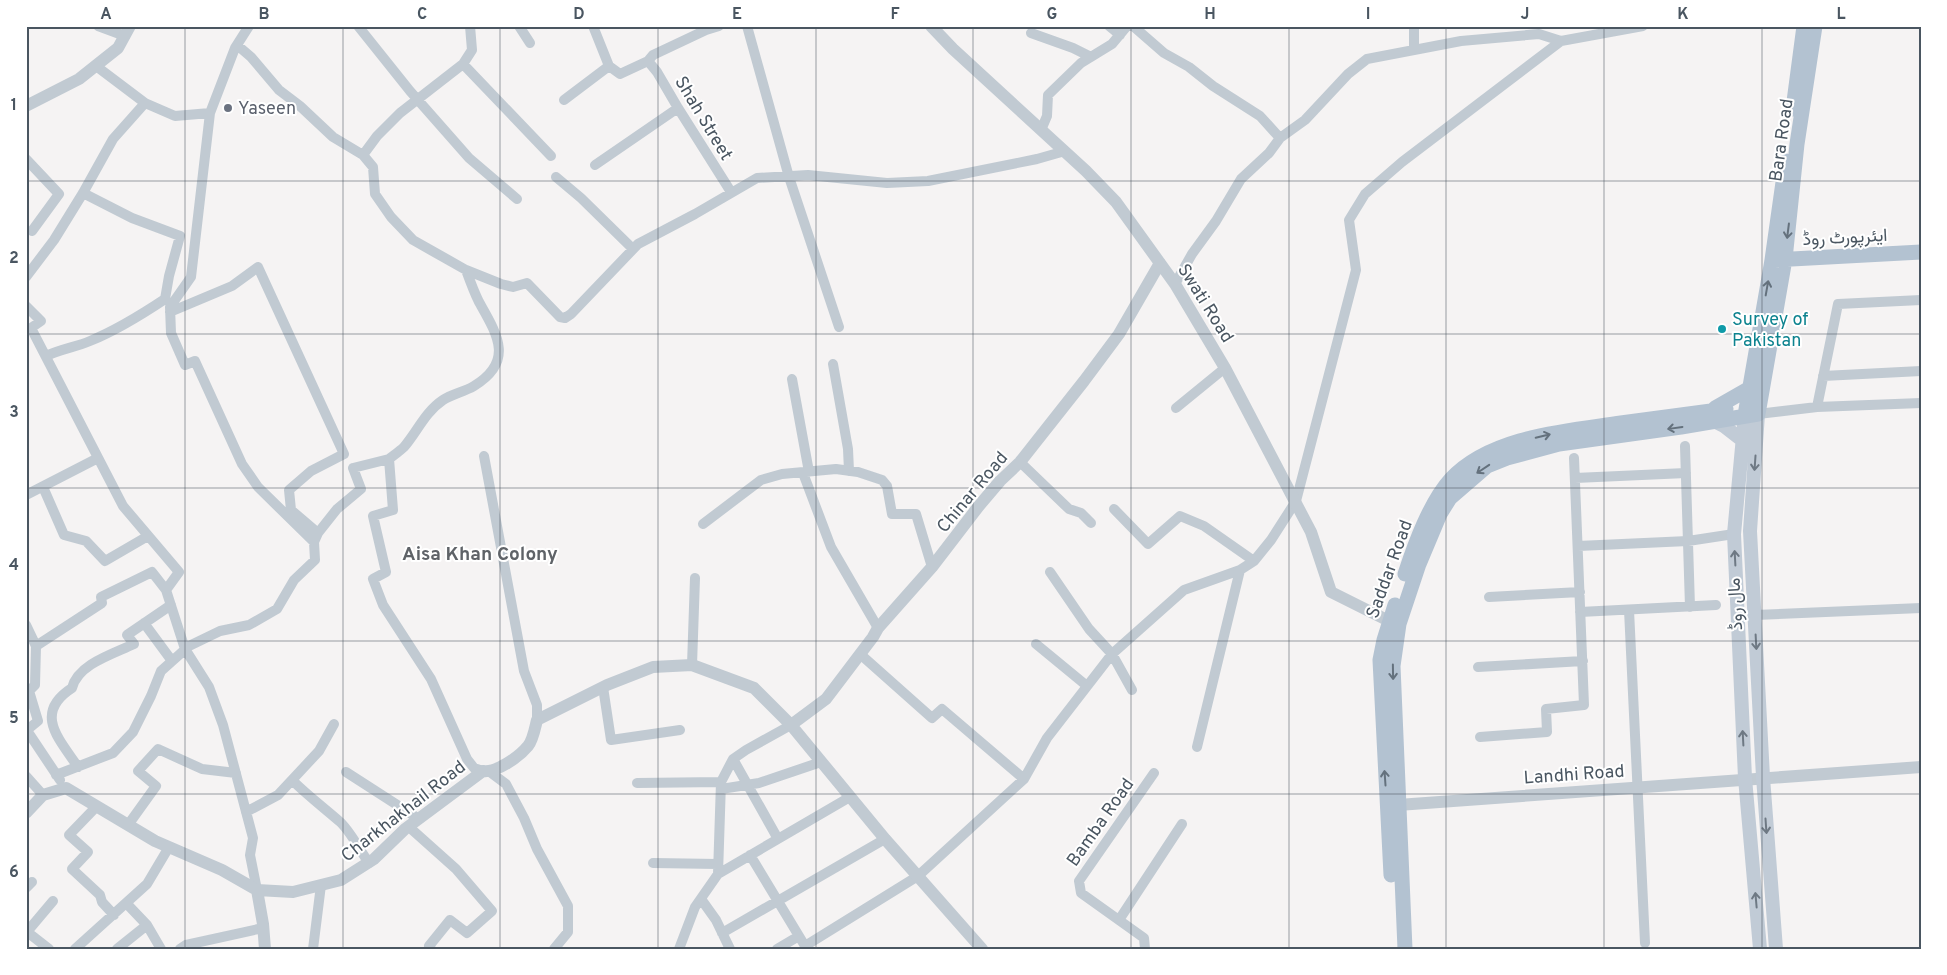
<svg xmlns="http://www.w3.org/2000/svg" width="1947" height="975" font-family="Overpass,Vazirmatn,sans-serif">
<rect width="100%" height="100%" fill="#f5f3f3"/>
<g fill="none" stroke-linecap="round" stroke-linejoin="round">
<path stroke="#c1cad2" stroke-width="10" d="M98,26l27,10
M358,26l52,65 59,67 48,41
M519,26l11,17
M593,26l16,40 11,8 28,-13 5,-6 53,-25 13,-4
M747,26l42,151 50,150
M1109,26l11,9
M1133,26l31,27 25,14 24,19 47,30 20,22
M1414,26v23
M1031,33l42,15 18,9
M237,45l14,12 28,33 21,16 33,31 30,18 10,12 2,27 16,23 22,23 53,30 35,14 12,3 14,-4 33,34 5,1 6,-4 67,-70 57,-30 62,-36 51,-3 79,8 41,-2 109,-22 28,-8
M648,61l9,11 21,36 53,84
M463,64l88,92
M96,66l49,37 30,13 35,-3 25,-65 14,-22
M564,100l45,-34
M1041,130l6,-14 1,-21 33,-32 31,-19 15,-18
M363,155l14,-19 23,-23 63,-49 9,-14 -2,-24
M26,159l33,35 -27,37
M595,165l83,-57
M556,177l25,21 52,51
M466,270c4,11 8,22 13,32 18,32 36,59 -5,84 -10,6 -22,8 -31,14 -18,12 -26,32 -39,47 -4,4 -10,8 -15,12l4,51 -20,6 13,56 -13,7 10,26 48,74 36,80 7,9 9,3
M26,277l28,-37 29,-47 30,-54 32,-36
M1175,284l17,-30 24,-33 25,-42 28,-26 11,-15 25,-18 43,-46 19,-15 94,-18 78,-7 22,7
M26,306l15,15 -10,7 92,178 56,66 -13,18 19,59 24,38 14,38 30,113 -3,17 7,35
M170,312l62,-26 26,-19 86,187 -33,17 -22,19 2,20 27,23 -4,9
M46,356c15,-7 30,-9 44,-15 27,-11 51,-26 75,-42l4,-23 11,-40 -48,-18 -49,-25
M833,364l15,85 1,22
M1823,376l98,-5
M792,379l17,93
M1817,407l21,-103 83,-4
M1176,408l49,-40
M1758,414l59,-7 104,-4
M1685,446l5,161
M484,456l40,215 13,34v15
M1020,462l49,47 12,4 10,10
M803,473l28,74 47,81
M1575,478l111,-5
M43,487l21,48 22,6 19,20 43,-25
M26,495l72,-37
M1114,509l34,35 32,-28 24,10 50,35
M703,524l58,-44 21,-6 54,-5 22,3 24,8 5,6 5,28h24l16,53
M318,533l19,-24 24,-20 -8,-21 36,-9
M1578,546l110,-5 46,-7
M1050,572l39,57 23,25 20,36
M1489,597l91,-5
M1629,610l16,333
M1580,612l136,-7
M1755,615l166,-7
M144,623l28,38
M26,625l10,21
M1036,644l51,42
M860,654l72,64 10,-9 82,70
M692,665l3,-87
M1478,667l105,-6
M603,687l8,53 69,-10
M26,729l34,51
M27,730l11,-9 -9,-30 6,-6 1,-39 66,-43 -1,-6 51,-25 14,18
M1480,737l67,-5 -1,-23 38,-4 -10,-247
M1197,747l43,-177
M733,759l45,80
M78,767c-19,-28 -45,-54 -6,-79 6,-24 41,-34 62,-44l-7,-9 44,-30
M346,772l73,47
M490,772l16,12 18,34 13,31 31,57v26l-14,17
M56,775l57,-22 20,-21 18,-36 10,-25 28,-25 31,-15 29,-6 28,-16 17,-29 21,-20 -1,-18 -56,-55 -16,-23 -47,-103 -10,4 -14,-32 -1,-26 21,-30 19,-164
M26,776l17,19
M292,780c15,15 31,27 47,41 11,9 21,30 30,42
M637,783l84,-1
M721,789l38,-6 62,-21
M97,806l-28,29 19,17 -16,17 28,26 2,7 12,13
M246,812l32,-17 41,-44 15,-27
M128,825l28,-39 -18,-15 20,-22 44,20 34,4
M409,827l47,42 36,42 -25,22 -17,-13 -21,26 2,3
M750,855l55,91 113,-70 106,-97 23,-41 65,-84 72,-64 56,-20 14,-9 17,-21 25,-39 60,-231 -7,-50 16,-26 37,-32 159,-121 82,-15
M653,863l65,1
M718,874l3,-92 12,-23 13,-9 45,-25
M26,888l6,-6
M701,899l15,21 14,29
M127,904l20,21 14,24
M1119,920l63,-96
M26,931l23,18
M26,933l27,-32
M722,933l163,-94
M75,949l72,-65 22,-37
M117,949l30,-24
M180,949l6,-4 77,-17
M313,949l8,-64
M679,949l16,-42 23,-33 132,-77
M777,949l22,-13
M1145,949l-1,-11 -63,-45 -2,-12 75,-108"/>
<path stroke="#c1cad2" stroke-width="12" d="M931,26l22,23 133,122 30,31 59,82 50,84 86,164 20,60 52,26 16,6
M26,106l53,-27 39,-31 12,-22
M791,725l35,-26 47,-62 5,-9 54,-61 46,-60 22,-26 20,-19 64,-81 35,-47 41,-71
M1398,805c175,-12 349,-27 523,-38
M26,813l17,-18 23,-7 89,53 67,29 35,20 36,2 48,-12 33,-21 31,-30 78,-58c13,2 36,-14 45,-25 5,-6 7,-18 9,-26l70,-35 46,-18 39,-2 62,23 37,37 94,114 97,110
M257,890l6,34 2,25"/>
<path stroke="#c1cbd6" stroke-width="14" d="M1758,414l-8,117 13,246 13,172
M1745,415l-11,119 11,244 15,171
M1714,421l10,5 18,14"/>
<path stroke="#b3c2d1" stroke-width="15" d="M1793,109l11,-83
M1775,260l146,-8
M1715,408l35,-20
M1745,415l27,-155 14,-99
M1405,574c10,-30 25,-72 46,-95 40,-43 116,-48 170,-56 35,-5 70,-9 105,-14
M1391,875l-11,-215 4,-20 11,-35
M1405,949l-12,-283 6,-42 20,-60 21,-50 10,-16 37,-32 20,-8 52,-14 122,-17 77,-13 27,-155 12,-115 18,-118"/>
</g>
<defs><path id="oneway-shaft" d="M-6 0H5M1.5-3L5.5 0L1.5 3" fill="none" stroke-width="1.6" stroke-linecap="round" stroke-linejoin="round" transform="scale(1.25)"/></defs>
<g stroke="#64717d">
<use href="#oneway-shaft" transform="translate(1788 231) rotate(97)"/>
<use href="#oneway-shaft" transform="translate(1767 288) rotate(-80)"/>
<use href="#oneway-shaft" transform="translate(1675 428) rotate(172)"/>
<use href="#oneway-shaft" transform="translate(1543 436) rotate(-13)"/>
<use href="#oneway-shaft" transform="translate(1483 469) rotate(146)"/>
<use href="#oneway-shaft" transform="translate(1393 672) rotate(89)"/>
<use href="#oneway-shaft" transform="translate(1385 778) rotate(-94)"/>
</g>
<g stroke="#6e7984">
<use href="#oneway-shaft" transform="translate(1755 463) rotate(94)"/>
<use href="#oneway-shaft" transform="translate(1735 558) rotate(-93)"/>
<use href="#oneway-shaft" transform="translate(1756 642) rotate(87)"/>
<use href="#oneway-shaft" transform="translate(1743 738) rotate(-93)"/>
<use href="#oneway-shaft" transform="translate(1766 826) rotate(86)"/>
<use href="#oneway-shaft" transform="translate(1756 900) rotate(-95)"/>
</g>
<path fill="none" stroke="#4a5661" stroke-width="1" stroke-opacity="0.55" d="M185,26v923M343,26v923M500,26v923M658,26v923M816,26v923M973,26v923M1131,26v923M1289,26v923M1446,26v923M1604,26v923M1762,26v923M26,181h1895M26,334h1895M26,488h1895M26,641h1895M26,794h1895"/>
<circle fill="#6b7280" stroke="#fff" stroke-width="2" cx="228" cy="108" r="5"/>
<circle fill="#0f9aa8" stroke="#fff" stroke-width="2" cx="1722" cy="329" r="5"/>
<g text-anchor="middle" stroke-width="4" stroke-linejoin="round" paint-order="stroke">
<g font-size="18" fill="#5b616d" stroke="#fff" text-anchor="start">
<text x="238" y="114">Yaseen</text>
</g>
<g font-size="18" fill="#4a5661" stroke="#fff">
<text transform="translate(704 118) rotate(59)" y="6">Shah Street</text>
<text transform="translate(1781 140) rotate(-82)" y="6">Bara Road</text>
<text transform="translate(1845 237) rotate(-3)" y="6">ایئرپورٹ روڈ</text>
<text transform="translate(1206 303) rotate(58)" y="6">Swati Road</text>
<text transform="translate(972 492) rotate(-50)" y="6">Chinar Road</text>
<text transform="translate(1389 569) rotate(-70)" y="6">Saddar Road</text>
<text transform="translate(1735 604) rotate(-93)" y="6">مال روڈ</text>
<text transform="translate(1574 774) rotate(-4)" y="6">Landhi Road</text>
<text transform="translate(403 811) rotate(-38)" y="6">Charkhakhail Road</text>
<text transform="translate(1100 822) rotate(-55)" y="6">Bamba Road</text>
</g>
<g font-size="18" fill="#0d838f" stroke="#fff" text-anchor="start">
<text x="1732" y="325">Survey of<tspan x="1732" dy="21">Pakistan</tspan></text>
</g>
<g font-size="19" font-weight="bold" fill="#5f6368" stroke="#fff">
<text x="480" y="560">Aisa Khan Colony</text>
</g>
</g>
<rect width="1947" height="975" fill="none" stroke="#ffffff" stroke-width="55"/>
<rect x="28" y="28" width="1892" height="920" fill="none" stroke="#4a5661" stroke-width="2"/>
<g font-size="16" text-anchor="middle" font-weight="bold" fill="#4a5661">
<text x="106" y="19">A</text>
<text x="264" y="19">B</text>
<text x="422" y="19">C</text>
<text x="579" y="19">D</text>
<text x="737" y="19">E</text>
<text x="895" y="19">F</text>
<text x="1052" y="19">G</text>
<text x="1210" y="19">H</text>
<text x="1368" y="19">I</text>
<text x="1525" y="19">J</text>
<text x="1683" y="19">K</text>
<text x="1841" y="19">L</text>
<text x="14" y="110">1</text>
<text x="14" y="263">2</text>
<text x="14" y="417">3</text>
<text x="14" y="570">4</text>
<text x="14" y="723">5</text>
<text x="14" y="877">6</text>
</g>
</svg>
